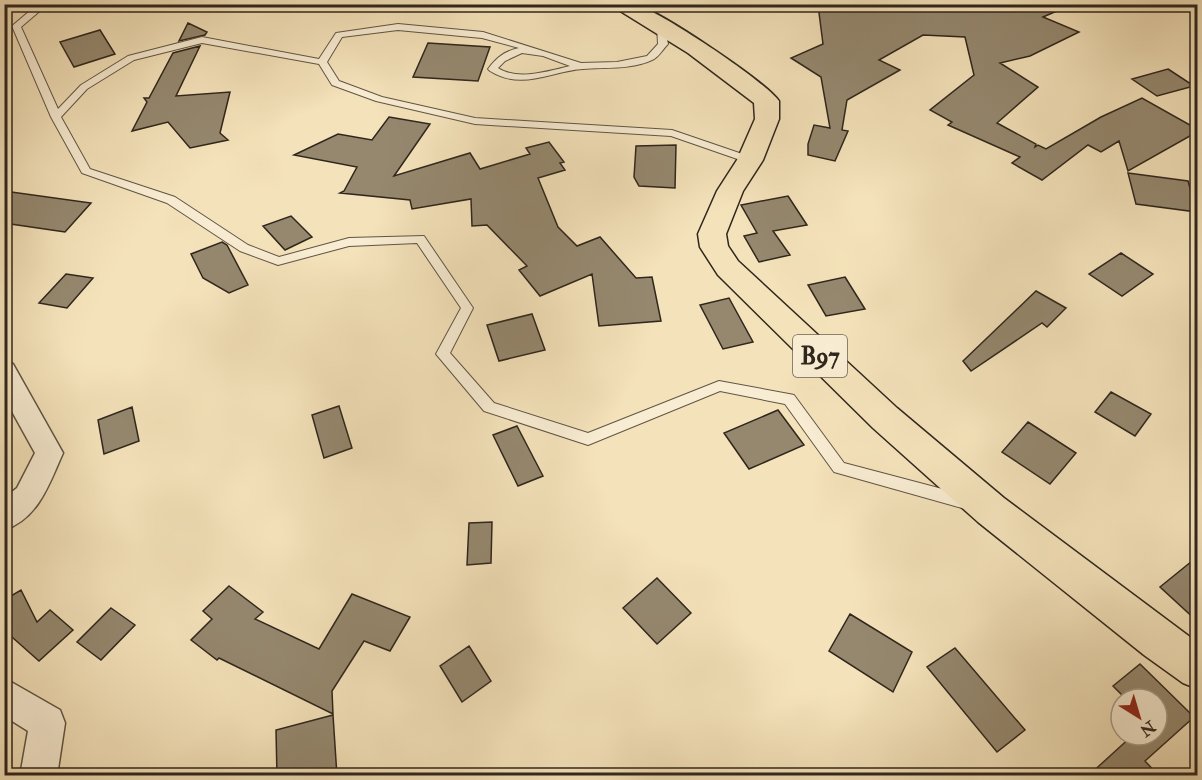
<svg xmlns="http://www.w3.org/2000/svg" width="1202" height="780" font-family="'IM FELL Double Pica',serif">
<rect width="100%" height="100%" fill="#f4e2ba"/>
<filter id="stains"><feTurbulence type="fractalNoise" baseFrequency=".00333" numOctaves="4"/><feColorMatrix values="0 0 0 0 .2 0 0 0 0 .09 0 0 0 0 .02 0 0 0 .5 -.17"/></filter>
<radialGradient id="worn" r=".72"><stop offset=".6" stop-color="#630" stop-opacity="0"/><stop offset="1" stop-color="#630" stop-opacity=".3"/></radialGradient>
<path fill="#95886f" stroke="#2f261d" stroke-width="1.5" d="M873,4h200l-30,13 36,15 -49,24 -30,7 38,24 -41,36 39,21 -1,3 3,-2 8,4 55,-32 41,-19 55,31v3l-69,39 -9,-30 -18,11 -13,-7 -46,35 -30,-17 8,-6 -72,-32 4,-3 -22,-12 44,-35 -9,-38 -42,-2 -44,25 21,10 -53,30 -5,30 6,1 -13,30 -27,-6v-11l6,-19 16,3 -9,-51 -30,-19 32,-14 -5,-39 55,2z
M188,23l19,9 -2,3 -26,6z
M100,30l15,24 -41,13 -14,-25z
M428,43l62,4 -12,34 -65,-4z
M200,46l-24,50 54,-4 -10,41 8,7 -38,8 -22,-26 -36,9 15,-29 -3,-4h5l24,-45z
M1168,69l26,17 -37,10 -25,-17z
M389,117l41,7 -36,52 76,-23 10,16 50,-15 -4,-6 23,-6 15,20 -4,1 5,7 -27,8 20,49 19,19 23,-9 36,41 16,-1 9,44 -62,5 -7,-52 -52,22 -21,-26 8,-4 -40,-41 -15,1 -1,-27 -59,10 -2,-9 -70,-7 4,-2 13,-24 -63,-12 44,-21 34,6z
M676,145l-1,43 -36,-2 -5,-9 2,-31z
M1128,173l60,8 9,31 -61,-8z
M4,191l87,12 -26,29 -61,-9z
M788,196l19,29 -34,6 17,24 -31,7 -15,-26 13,-3 -16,-28z
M291,216l21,21 -27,13 -22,-24z
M222,242l5,3 21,40 -19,8 -26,-15 -12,-24z
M1121,253l32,21 -31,22 -33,-22z
M66,274l27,4 -26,30 -28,-5z
M845,277l20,32 -39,7 -18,-31z
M1036,291l30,17 -19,19 -5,-4 -71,48 -8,-10z
M729,298l24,44 -30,7 -23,-44z
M532,314l13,36 -46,11 -12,-36z
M1111,392l40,22 -16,22 -40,-24z
M339,406l13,42 -28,10 -12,-43z
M132,407l7,34 -35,13 -6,-34z
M778,410l26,35 -55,24 -25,-36z
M1028,422l48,31 -26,31 -48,-32z
M517,426l26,50 -25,10 -25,-51z
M492,522l-1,41 -24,2 2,-42z
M1197,557v64l-37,-34z
M657,578l34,35 -34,31 -34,-36z
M229,586l34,26 -8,7 64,30 33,-55 58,23 -20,34 -26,-10 -32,50 1,23 -114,-56 -2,2 -26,-20 21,-21 -9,-8z
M21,590l16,32 13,-12 23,20 -34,31 -35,-31v-30z
M111,608l24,17 -34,35 -24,-18z
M850,614l62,38 -19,40 -64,-41z
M469,646l22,35 -29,21 -22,-36z
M955,648l70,82 -28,22 -70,-85z
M1140,664l54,53 -49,44 14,15h-71l45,-41h24v-36h-31l-13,-13z
M333,715l4,61h-60l-1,-46z"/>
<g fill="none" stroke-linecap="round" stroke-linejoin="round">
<defs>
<path id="service" d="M38,4h10l-27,23 37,82 23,-24 47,-29 74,-19 117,22 17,-26 62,-9 85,8 98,31 36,-1 30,-6 11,-12 -1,-19 7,-2 4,21c-5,5 -10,14 -16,16 -21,10 -47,7 -69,9 -32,2 -61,22 -93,2l-2,-2c9,-12 17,-18 31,-21l-37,-10 -84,-8 -56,7 -15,25 12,19 43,16 93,21 197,12 82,28v4h-8l-75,-26 -196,-12 -99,-23 -44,-16 -13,-21 -117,-21 -68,17 -47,29 -26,28 29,52 85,28 73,48 31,12 70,-19 75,-2 49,72 -23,45 44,50 94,30 131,-52 70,13 5,1 50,68 125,33 5,2 2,5 -2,5 -5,2 -135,-38 -49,-68 -65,-13 -132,54 -104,-34 -48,-57 25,-46 -44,-65 -68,3 -71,19 -38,-14 -73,-48 -85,-30 -31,-56 -39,-91zM522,53l21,3 27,10c-21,5 -52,15 -72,2l7,-7z"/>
<path id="minor" d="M4,361l9,3 50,89c-14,31 -24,65 -59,77v-32l13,-10 18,-35 -31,-56z
M4,678l56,32 5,13 -8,53h-37l8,-45 -24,-15z"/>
<path id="primary" d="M609,4c8,0 20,-1 28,1 24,7 128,76 142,96v18l-16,41 -20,31 -17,43 2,12 10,15 159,147 107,90 194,145v46l-15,-6 -39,-28 -166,-133 -105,-94 -155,-153 -18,-28 -2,-13 19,-43 20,-31 18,-41 -1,-16 -66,-50z"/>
</defs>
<use href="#service" stroke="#605544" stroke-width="2"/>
<use href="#minor" stroke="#605544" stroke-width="3"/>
<use href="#primary" stroke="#2f261d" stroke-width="3"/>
<use href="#service" fill="#f8ecd2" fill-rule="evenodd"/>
<use href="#minor" fill="#f8ecd2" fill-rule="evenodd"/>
<use href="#primary" fill="#f4e2ba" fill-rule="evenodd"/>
</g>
<g text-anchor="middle" stroke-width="5" stroke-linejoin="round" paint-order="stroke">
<rect fill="#f8ecd2" stroke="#6b6153" stroke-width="1.5" x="793" y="335" width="54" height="42" rx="4.5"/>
<g font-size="24" font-weight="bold" fill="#2f261d">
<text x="820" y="364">B97</text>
</g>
</g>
<rect width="1202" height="780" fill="none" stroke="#f4e2ba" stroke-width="24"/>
<rect x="6" y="6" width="1190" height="768" fill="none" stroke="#2f261d" stroke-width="3"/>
<rect x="12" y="12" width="1178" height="756" fill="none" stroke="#2f261d" stroke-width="1.5"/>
<g transform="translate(1139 717) rotate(143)"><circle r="28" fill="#f8ecd2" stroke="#a89d8a" stroke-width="1.5"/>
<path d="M0-4.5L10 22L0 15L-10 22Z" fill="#8f2418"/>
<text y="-9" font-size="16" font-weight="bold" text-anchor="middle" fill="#2f261d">N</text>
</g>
<rect width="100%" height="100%" filter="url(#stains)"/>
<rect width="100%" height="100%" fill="url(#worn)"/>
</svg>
